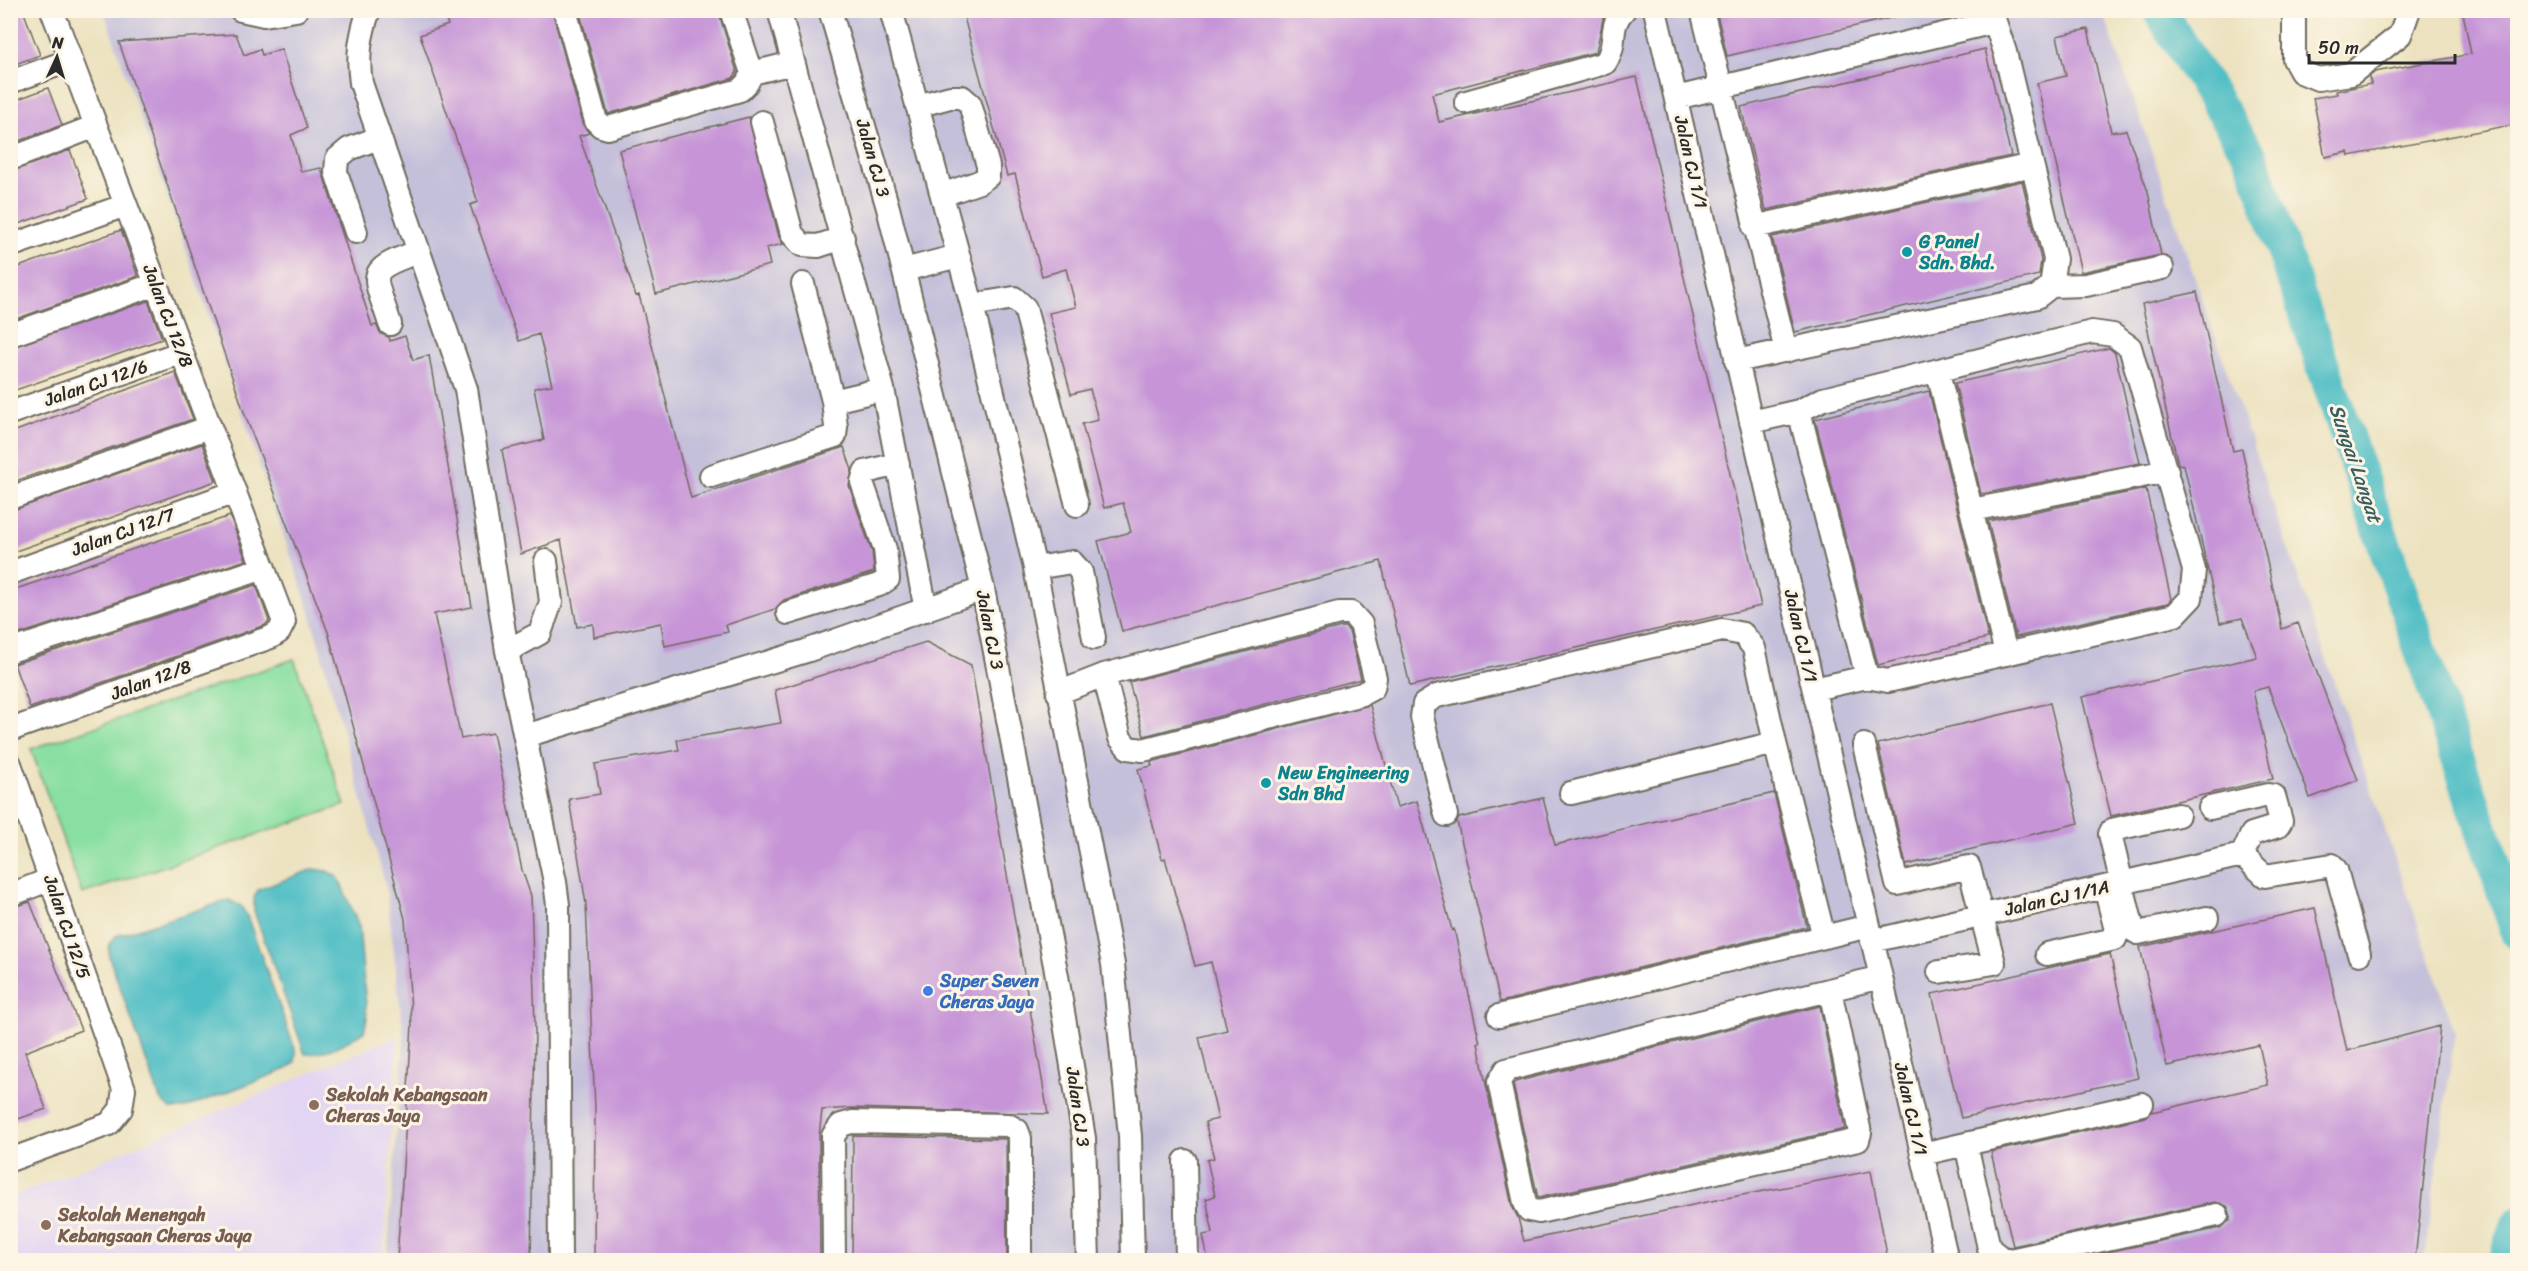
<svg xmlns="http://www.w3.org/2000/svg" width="2528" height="1271" font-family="Sriracha,sans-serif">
<rect width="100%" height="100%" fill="#fcf5e5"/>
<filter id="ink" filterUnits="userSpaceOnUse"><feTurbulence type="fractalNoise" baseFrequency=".0167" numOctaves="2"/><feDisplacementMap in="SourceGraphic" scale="12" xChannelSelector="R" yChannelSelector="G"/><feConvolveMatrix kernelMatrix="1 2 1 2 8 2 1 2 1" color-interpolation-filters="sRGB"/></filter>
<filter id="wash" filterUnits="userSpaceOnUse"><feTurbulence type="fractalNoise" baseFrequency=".008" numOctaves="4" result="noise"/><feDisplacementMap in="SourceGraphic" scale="24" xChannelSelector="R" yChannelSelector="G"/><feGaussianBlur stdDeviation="1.35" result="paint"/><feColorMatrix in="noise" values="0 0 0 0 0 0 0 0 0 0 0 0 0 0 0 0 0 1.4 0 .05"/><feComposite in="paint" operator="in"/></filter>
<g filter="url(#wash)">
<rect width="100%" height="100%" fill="#ece2c0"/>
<path fill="#e2d4f3" d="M398,1036l-15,224h-372v-64l61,-23z"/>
<path fill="#c5c0da" d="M104,11h1999l352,1021 -31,228h-2037l17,-223 -18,-150 -77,-278z"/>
<path fill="#89dfa2" stroke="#5a8566" stroke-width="1.5" d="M294,659l51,146 -263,89 -51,-145z"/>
<path fill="#50bec5" stroke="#3e7478" stroke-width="1.5" d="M313,869l14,2 11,6 21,49 8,92 -3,14c-19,11 -37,22 -59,22l-51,-143v-13l4,-8z
M229,900l12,6 6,10 49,136 -1,10 -8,7 -104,40h-13l-10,-10 -51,-142v-13l7,-8z"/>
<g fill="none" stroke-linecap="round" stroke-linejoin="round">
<path stroke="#50bec5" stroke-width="34" d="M2159,10l93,149 266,775
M2505,1260l13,-36"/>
</g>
<g id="blocks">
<path fill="#c694d7" d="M10,10h13l17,45 -30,11z
M442,10h110l31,115 6,8 -10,3 57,160 3,-1 52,203 153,-51 8,23 -3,16 23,66 2,20 -90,28 -9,9 -49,16 2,7 -63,14 -4,-23 -67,14 -1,-13 -16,3 -16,-87 -40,14 -19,-104 42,-10 -10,-52 18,-3 -13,-51 -20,7 -49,-136 8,-3 -58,-167 28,-10z
M579,10h139l19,62 -4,6 -125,36z
M962,10h639l2,9 -7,33 -164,42 7,28 198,-45 124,529 -351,80 -29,-125 -259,70 -24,-90 33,-9 -8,-29 -19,5 -22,-84 16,-4 -8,-31 -19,5 -22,-81 27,-6 -10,-38 -24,7 -27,-102 -8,2z
M1716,10h178l1,7 -168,39z
M2476,10h41v114l-168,32 -1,-4 -23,5 -12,-59 24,-4 -1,-3 35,-7 -2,-7 6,-5 96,-18 -8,-41z
M2088,29l23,103 15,-2 22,62 13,63 -80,17 -44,-189 29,-7 -9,-40z
M236,34l8,21 16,-6 2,6 19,-6 26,79 -16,7 10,37 20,-4 51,158 4,-1 5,9 8,3 1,4 15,-5 8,24 16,-5 43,252 -38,7 27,125 32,-6 29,137 9,26 4,131 -4,233h-134l15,-235 -7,-106 -77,-287 -83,-217 -126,-373z
M1985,49l26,107 -245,54 -25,-103z
M48,88l14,37 -52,19v-42z
M749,117l30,120 4,7 -17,4 4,17 -114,29 -37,-144z
M70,150l18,49 -78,28v-55z
M2022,181l19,79 -2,15 -244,57 -23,-95z
M121,230l17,46 -128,45v-51z
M2197,292l36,159 9,-2 40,180 16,-6 60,157 -48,18 -42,-111 -15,4 20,88 -162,37 -29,-119 175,-40 -15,-39 -22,5 -36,-158 -6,-1 -36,-160z
M148,301l14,38 -152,53v-44z
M2109,348l6,5 25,110 -159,31 -26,-111z
M175,372l18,47 -183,64v-50z
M1929,391l59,247 -110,27 -63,-246z
M202,444l14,37 -206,72v-42z
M2146,489l25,110 -3,4 -152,34 -28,-116z
M230,516l16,44 -236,77v-46z
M256,585l13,36 -4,4 -235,83 -16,-44z
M1341,627h4l4,4 12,48 -217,57 -15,-54z
M926,642l45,23 77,449 -196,-6 -30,2 -3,26 1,124h-226l1,-152 -9,-204 -17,-105 31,-5 -5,-30 84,-14 -2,-10 104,-17 -6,-33z
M2050,703l29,120 -173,42 -28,-121z
M1370,705l27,102 20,-6 35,129 2,-1 26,114h-2l8,42 26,121 6,12 6,23 197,-42 150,-28 17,89h-521v-5l-23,5h-136l-5,-25 10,-2 -7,-34 9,-3 -8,-36 7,-2 -9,-36 13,-3 -19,-82 28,-7 -16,-68 -16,4 -30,-108 -3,1 -24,-90 14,-3 -1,-4z
M1774,793l33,134 -307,75 -43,-180 2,-4 84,-20 12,47z
M30,902l51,128 -56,22 21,57 -36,13v-214z
M2315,908l32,143 93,-25 -25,234h-344l149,-32 10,-8v-7l-3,-7 -12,-4 -202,44 -22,-94 154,-35 7,-5 116,-27 -9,-40 -92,21 -27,-119z
M2110,954l28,124 -177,40 -29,-124z
M1820,1006l25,123 -307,69 -25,-114 2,-2z
M853,1136l153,3 1,121h-155z"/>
</g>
</g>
<g filter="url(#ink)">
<use href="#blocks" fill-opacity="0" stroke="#6f6b5f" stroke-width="1.5"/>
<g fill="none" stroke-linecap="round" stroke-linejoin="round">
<defs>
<path id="minor" d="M241,10l23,5 32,-5
M369,10c-9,26 -12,46 -8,73l105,306 41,262 48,231 3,23 2,355
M565,10l31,111 5,5 7,2 132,-38 7,-7 5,-10 41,-10
M731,10l21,63
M779,10l104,379 43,221
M830,10l58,198 95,381 74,387 27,162 4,122
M891,10l81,295 63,263 78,396 17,172 3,124
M1655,10l292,1250
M1702,10l84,341
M1991,10l14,42 50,207 -4,27
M2294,10v49l7,13 17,7 33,-5 49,-39 9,-25
M10,82l61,-22
M1676,98l318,-76
M1466,102l139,-39c14,-20 2,-36 19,-53
M917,106l33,-9h12l8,7 18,62v10l-9,6 -37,13
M762,122l30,112 10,11 16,1 25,-8
M10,159l86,-33
M1754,227l278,-62
M356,232l-20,-60 1,-13 12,-10 29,-11
M10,246l116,-41
M904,270l54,-14
M803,284l30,117 50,-12
M972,305l42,-7 11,10 52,197
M390,324c-16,-51 -27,-53 28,-72
M10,335l146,-51
M1736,361l301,-64 14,-11 35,-1 76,-17
M1938,372l68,282
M1799,411l68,266
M10,413l172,-61
M1751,422l48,-11 24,-12 269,-67 21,3 17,12 64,223 -3,28 -16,17 -287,66 -21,-4 -53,12
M711,476l124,-40 1,-9 -3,-26
M10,498l200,-71
M1972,510l195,-39
M1035,568l37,-6 9,10 13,66
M10,573l225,-81
M788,613l91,-28 9,-6 -3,-30 -23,-67 3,-10 33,-8
M10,651l254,-83
M507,651l33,-18 11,-31 -5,-41
M1058,693l46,-18 235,-62h12l10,11 14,54 -2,10 -11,6 -219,56 -15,-2 -8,-10 -16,-63
M10,730l261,-93 8,-5 5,-10 -232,-612
M525,736l281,-85 177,-62
M1864,745l33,139 72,-17 25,96 -55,9
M10,764l114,325 -3,20 -12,15 -99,36
M1571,793l204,-50 49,194 45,-11
M2210,808l58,-13 6,1 7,25 -3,5 -26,8 -10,21
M1446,815l-24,-98 2,-13 13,-8 285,-66 21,4 11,14 21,95
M2178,815l-66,15 -2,4 23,96 5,3 69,-15
M2242,855l23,21 67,-11 4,5 23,84
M10,895l41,-16
M1872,941l370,-86
M2047,954l68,-15 2,-5 -12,-47
M1830,990l30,143 -2,7 -319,72 -10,-2 -4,-7 -26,-121 7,-12 375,-93
M1499,1016l325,-79
M1966,1144l23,104 11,9 10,3 207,-45
M1922,1154l220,-50
M1185,1161l2,99
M834,1260l-1,-124 8,-11 11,-3 156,3 9,5 3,8v122"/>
</defs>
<use href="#minor" stroke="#6f6b5f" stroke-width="26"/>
<use href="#minor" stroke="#fff" stroke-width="22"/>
</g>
</g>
<g fill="#0f9aa8" stroke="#fcf5e5" stroke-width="2">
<circle cx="1907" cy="252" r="6"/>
<circle cx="1266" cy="783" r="6"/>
</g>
<circle fill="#3f7fe0" stroke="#fcf5e5" stroke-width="2" cx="928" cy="991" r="6"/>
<g fill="#8d6e63" stroke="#fcf5e5" stroke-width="2">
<circle cx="314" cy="1105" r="6"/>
<circle cx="46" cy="1225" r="6"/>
</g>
<g text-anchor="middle" stroke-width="6" stroke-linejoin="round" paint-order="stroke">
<g font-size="18" fill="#2b2b2b" stroke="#fcf5e5">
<text transform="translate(873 158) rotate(74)" y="6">Jalan CJ 3</text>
<text transform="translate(1691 162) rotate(77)" y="6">Jalan CJ 1/1</text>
<text transform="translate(168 316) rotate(69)" y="6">Jalan CJ 12/8</text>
<text transform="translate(96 383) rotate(-19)" y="6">Jalan CJ 12/6</text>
<text transform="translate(123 532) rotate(-20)" y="6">Jalan CJ 12/7</text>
<text transform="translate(990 630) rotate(79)" y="6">Jalan CJ 3</text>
<text transform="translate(1801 636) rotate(77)" y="6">Jalan CJ 1/1</text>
<text transform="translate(151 680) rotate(-20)" y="6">Jalan 12/8</text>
<text transform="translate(2057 898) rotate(-13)" y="6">Jalan CJ 1/1A</text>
<text transform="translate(67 927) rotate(71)" y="6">Jalan CJ 12/5</text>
<text transform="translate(1078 1107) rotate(82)" y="6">Jalan CJ 3</text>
<text transform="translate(1911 1109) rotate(77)" y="6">Jalan CJ 1/1</text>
</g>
<g font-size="18" font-weight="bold" fill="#0d838f" stroke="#fcf5e5" text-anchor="start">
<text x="1919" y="248">G Panel<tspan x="1919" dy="21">Sdn. Bhd.</tspan></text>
<text x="1278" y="779">New Engineering<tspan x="1278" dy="21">Sdn Bhd</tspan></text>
</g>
<g font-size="18" font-weight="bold" fill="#366cbe" stroke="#fcf5e5" text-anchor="start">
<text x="940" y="987">Super Seven<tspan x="940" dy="21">Cheras Jaya</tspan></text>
</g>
<g font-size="18" font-weight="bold" fill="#785e54" stroke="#fcf5e5" text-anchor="start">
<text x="326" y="1101">Sekolah Kebangsaan<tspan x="326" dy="21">Cheras Jaya</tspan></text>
<text x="58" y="1221">Sekolah Menengah<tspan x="58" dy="21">Kebangsaan Cheras Jaya</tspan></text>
</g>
<g font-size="20" font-style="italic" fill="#385e61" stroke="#fcf5e5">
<text transform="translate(2356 463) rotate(71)" y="7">Sungai Langat</text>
</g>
</g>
<rect width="2528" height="1271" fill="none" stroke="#fcf5e5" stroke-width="36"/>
<g transform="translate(57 57) rotate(4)" stroke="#fcf5e5" stroke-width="4.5" paint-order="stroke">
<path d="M0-4.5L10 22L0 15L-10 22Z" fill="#2b2b2b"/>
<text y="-9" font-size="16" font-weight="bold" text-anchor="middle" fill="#2b2b2b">N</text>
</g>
<path d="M2309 54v9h146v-9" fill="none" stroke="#2b2b2b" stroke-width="3"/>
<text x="2318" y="54" font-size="18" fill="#2b2b2b" stroke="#fcf5e5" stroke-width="4.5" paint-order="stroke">50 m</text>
</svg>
